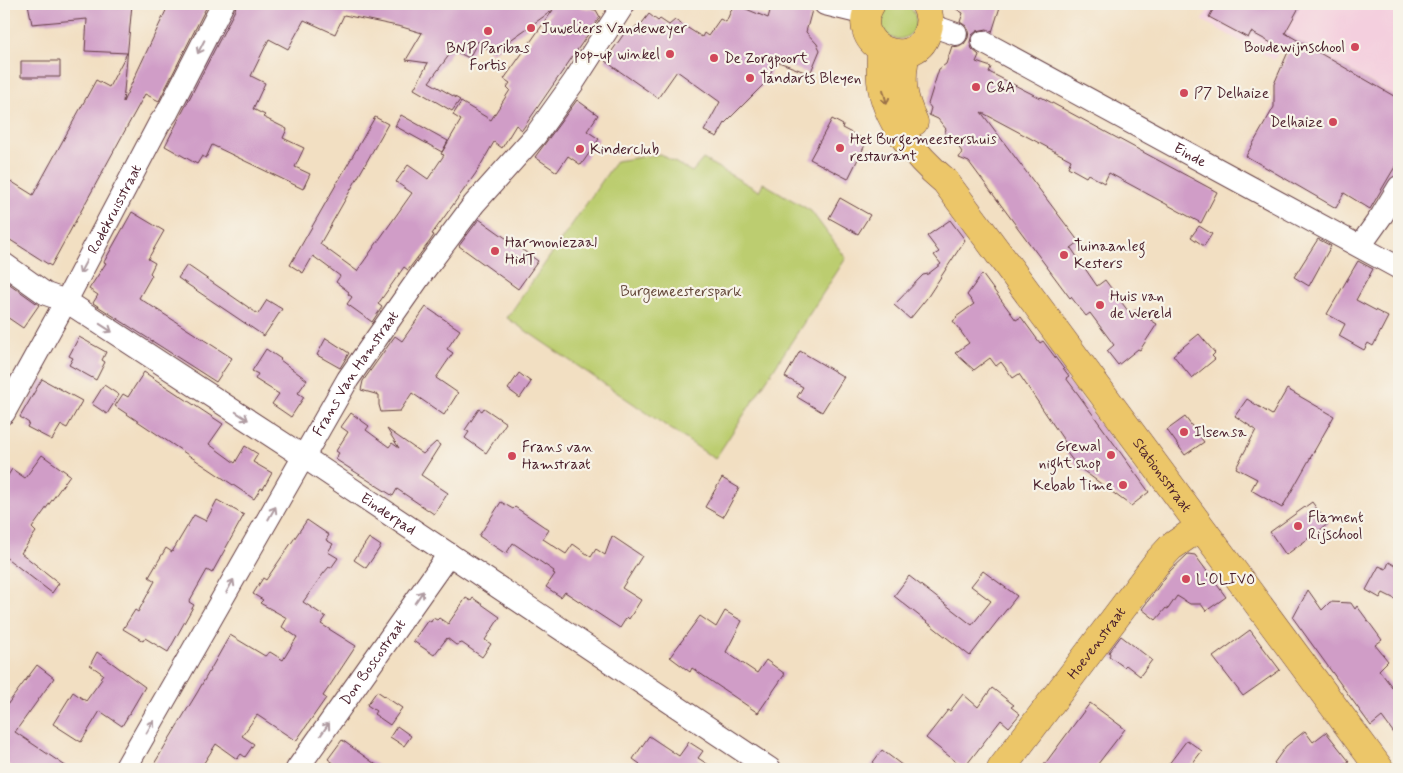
<svg xmlns="http://www.w3.org/2000/svg" width="1403" height="773" font-family="Mynerve,sans-serif">
<rect width="100%" height="100%" fill="#f7f3e8"/>
<filter id="ink" filterUnits="userSpaceOnUse"><feTurbulence type="fractalNoise" baseFrequency=".02" numOctaves="2"/><feDisplacementMap in="SourceGraphic" scale="10" xChannelSelector="R" yChannelSelector="G"/><feConvolveMatrix kernelMatrix="1 2 1 2 8 2 1 2 1" color-interpolation-filters="sRGB"/></filter>
<filter id="wash" filterUnits="userSpaceOnUse"><feTurbulence type="fractalNoise" baseFrequency=".0096" numOctaves="4" result="noise"/><feDisplacementMap in="SourceGraphic" scale="20" xChannelSelector="R" yChannelSelector="G"/><feGaussianBlur stdDeviation="1.12" result="paint"/><feColorMatrix in="noise" values="0 0 0 0 0 0 0 0 0 0 0 0 0 0 0 0 0 1.4 0 .05"/><feComposite in="paint" operator="in"/></filter>
<g filter="url(#wash)">
<rect width="100%" height="100%" fill="#f2dfc2"/>
<path fill="#f4cfde" d="M1212,4h187v94l-110,-63 -15,25 -72,-40z"/>
<path fill="#bccd70" stroke="#83764e" d="M880 21a18 18 0 1 1 36 0a18 18 0 1 1-36 0Z
M660,154l32,18 11,-13 56,32 4,-8 48,28 35,47 -131,201 -208,-141 109,-157z"/>
<g id="blocks">
<path fill="#d09dc7" d="M28,4h104l-9,98 46,-98h39l-49,97 -14,-7 -94,172 -47,-30v-59l29,18 63,-115 13,7 18,-34 -42,-2 2,-32 -55,5z
M236,4h326l34,6 4,7 -78,113 -6,-5 -14,23 -8,-6 -18,31 -44,61 2,1 -4,6 -22,29 -4,-3 -26,37 4,3 -10,15 -25,-18 5,-7 -4,-3 1,-2 -13,-10 4,-6 -27,-20 -10,17 -13,-8 85,-148 13,7 -68,120 37,27 55,-78 -16,-11 12,-17 20,14 16,-24 -3,-1 20,-34 -8,-5 8,-13 30,18 19,-30 -3,-3 3,-4 -6,-4 49,-69 -61,43 -14,-12 -9,17 -16,-8 -24,32 31,18 -8,11 -38,-22 14,-26 -22,-3 16,-27 -20,-6 -58,-12 -9,19 -31,-14 -16,29 -19,-10 -18,37 14,7 -12,26 12,6 -2,2 24,12 -4,9 21,10 -9,19 15,7 -7,15 -91,-44 -6,13 -4,-2 -5,8 -32,-18 70,-136z
M734,4l34,14 4,-14h17l23,6 -6,22 11,12 3,6 -10,24 -34,-13 -10,21 -41,41 -8,14 -13,-6 16,-29 -43,-31 -19,27 -53,-37 23,-33 4,3 5,-6 2,2 10,-13 9,7 2,-2 9,6 6,-5 27,17 2,-4 4,3 12,-17 6,3z
M948,4h53l-9,28 -5,-3 -10,2 -5,4 -2,7 2,7 7,6 -3,7 15,5 -2,5 51,26 1,-1 176,95 -16,31 -92,-50 -5,10 -16,-9 -2,3 -18,-10 3,-7 -90,-48 98,130 -8,6 26,38 8,-6 26,35 4,-5 22,14 -17,26 -2,-1 -20,16 -11,-14 7,-6 -24,-32 -4,3 -15,-19 -1,1 -101,-136 -10,-4 3,-6 -9,-13 -9,-3 2,-7 -8,-10 -9,-4 2,-7 -3,-4 11,-35 7,-5 6,-18 7,1 5,-3 4,-6 1,-7 -3,-5 -6,-4 3,-9z
M1216,4h85l-16,29 114,66v61l-29,49 -26,-16 -8,15 -90,-52 28,-49v-23l14,-32 -37,-20 -3,6 -39,-21z
M21,61h39v16h-39z
M577,100l21,15 -11,16 12,8 -18,26 -13,-9 -11,16 -22,-15z
M401,115l47,26 -6,11 -47,-26z
M832,119l11,6 -1,3 25,13 -19,38 -38,-20z
M840,198l30,17 -12,19 -29,-16z
M132,212l32,19 -16,28 7,4 -5,10 2,2 -13,23 93,60 -16,24 -123,-79 5,-8 -9,-6 17,-26 -2,-1z
M479,219l59,42 -20,28 -59,-43z
M950,220l15,20 -38,58 -17,21 -16,-14 29,-30 5,-1 13,-10 -7,-9 5,-3 -12,-16z
M1199,226l13,8 -8,12 -13,-9z
M1318,239l13,7 -22,40 -15,-9z
M1358,261l15,8 -17,31 32,17 -15,29 -5,-3 -4,7 -25,-14 6,-12 -18,-10z
M187,265l71,49 9,-14 15,9 -18,27 -86,-58z
M982,274l34,46 5,-3 19,26 3,-2 26,35 -3,2 12,16 71,98 -18,14 -54,-40 -16,-21 4,-3 -46,-68 -6,4 -12,-16 -5,4 -6,-8 -16,12 -19,-17 14,-10 -16,-22 4,-3 -1,-1 18,-13 -7,-9z
M4,280l35,25 -16,23 -19,-13z
M426,307l34,23 -13,19 6,4 -17,25 22,15 -14,22 -32,-22 -12,18 -19,1 -2,-7v-10l-18,-5 2,-9 32,-45 7,5z
M1199,334l16,19 -3,3 3,3 -23,19 -19,-23z
M79,337l27,15 -4,8 3,2 -9,18 -27,-15 4,-7 -4,-2z
M326,338l23,15 -9,15 -23,-13z
M266,349l15,10 -1,1 27,20 -9,13 6,4 -13,20 -19,-13 7,-10 -24,-15 3,-5 -6,-3z
M800,351l44,26 -22,35 -25,-15 6,-10 -18,-10z
M144,372l79,52 -14,20 26,19 10,-17 13,8 -5,8 19,11 -9,16 -2,-1 -7,11 -139,-93 8,-12 5,3z
M519,373l12,9 -11,16 -12,-9z
M42,379l40,22 -15,27 -6,-3 -9,15 -25,-13 2,-4 -9,-6z
M104,385l15,10 -12,19 -15,-10z
M1287,389l47,27 -52,92 -31,-18 6,-11 -21,-11 20,-38 -21,-14 12,-17 25,16z
M484,408l22,15 -20,30 -21,-15 4,-6 -4,-2 14,-21 3,2z
M351,413l18,13 -3,4 23,17 3,-4 7,5 -12,-19 36,25 13,-12 4,3 -19,30 27,18 -14,21 -37,-25 -4,7 -58,-37 4,-6 -3,-2 12,-19 -7,-5z
M1185,417l19,25 -19,13 -18,-25z
M42,455l28,20 -38,53 4,4 -15,21 38,30 -7,10 -48,-37v-74l8,-13 13,9z
M722,478l17,10 -16,29 -18,-10z
M217,500l27,15 -32,58 -5,-3 -18,32 5,3 -26,47 -23,-14 -2,3 -20,-12 12,-19 3,2 17,-31 -6,-4 17,-29 6,4 22,-37 12,6z
M501,502l12,7 2,-2 34,23 -6,9 23,15 7,-10 18,13 5,-8 9,6 7,-19 30,20 -20,32 19,12 -12,19 -2,-2 -7,11 -55,-36 -4,5 -15,-10 9,-13 -2,-1 1,-2 -41,-28 -7,11 -27,-18z
M1312,502l16,22 -42,31 -16,-23z
M307,520l22,15 -3,5 7,4 -5,8 10,6 -7,10 -2,-1 -6,7 -20,28 23,15 -5,7 35,22 -33,50 3,2 -30,43 -39,-26 -15,21 12,8 -9,13 -4,-3 -4,5 -21,-15 -16,25h-49l46,-76 33,-58 35,21 5,-4 13,8 14,-23 -15,-10 5,-9 -27,-15 3,-3 -10,-6 10,-16 3,2z
M369,538l12,8 -15,22 -12,-8z
M1188,554l7,1 31,42 -20,14 -5,-7h-11l-13,-8 -9,13 -2,-1 -10,12 -14,-11 28,-38z
M1389,562l10,6v33l-16,-8 -3,5 -14,-8 13,-24 7,3z
M983,571l34,25 -47,60 -76,-60 15,-20 63,49 19,-24 -20,-15z
M1308,590l14,20 8,-8 21,1 4,6 2,-3 25,34 -7,5 13,16 -9,9 20,26v44l-17,-23 -11,9 -78,-108z
M466,598l5,3 2,-3 27,19 -15,23 6,4 -9,13 -20,-14 -6,2 -9,-7 -13,17 -21,-14 15,-21 3,2 2,-4 4,2 2,-2 9,6z
M725,611l17,10 -16,31 31,21 9,-13 19,14 -27,39 -66,-45 -2,4 -20,-15 30,-41 16,11z
M1250,630l30,40 -37,26 -30,-39z
M1121,636l31,24 -12,16 -14,-11 -2,2 -15,-11 1,-2 -1,-2z
M97,652l48,35 -23,39 -22,-15 -19,31 -28,-18 20,-32 13,9 16,-22 -2,-1 3,-4 -13,-9z
M37,665l17,13 -39,54 55,37h-55l-11,-7v-53z
M992,688l22,17 -3,2 9,7 -11,13 -8,-7 -37,48 -38,-30 22,-28 2,1 13,-17 15,13z
M377,691l25,17 -12,17 -16,-11 2,-3 -9,-6z
M1090,703l35,26 -31,40h-53z
M397,726l14,10 -7,10 -14,-9z
M1305,731l8,11 13,-10 23,29 -12,8h-56l-7,-6 12,-17z
M649,736l30,20 10,-14 14,9 -5,7 17,11h-78l3,-5 -7,-5z
M342,740l40,29h-40l-14,-10z
M1187,740l15,11 -14,18h-23z
M882,750l25,19h-39z"/>
</g>
</g>
<g filter="url(#ink)">
<use href="#blocks" fill-opacity="0" stroke="#633c42" stroke-width="1"/>
<g fill="none" stroke-linecap="round" stroke-linejoin="round">
<defs>
<g id="minor">
<path d="M825,4l41,10"/>
<path d="M930,25l26,9"/>
<path id="s1" d="M983,42l416,226"/>
<path d="M1360,246l22,-31 17,-28"/>
<path id="s2" d="M4,264l42,30 20,7 238,156 466,312"/>
<path id="s3" d="M4,413l62,-112 93,-177 8,-11 56,-109"/>
<path id="s4" d="M125,769l223,-390 75,-107 51,-68 61,-68 38,-53 51,-79"/>
<path id="s5" d="M297,769l152,-215"/>
</g>
<g id="major">
<path d="M871,4c-26,43 43,70 56,29 4,-11 3,-19 -2,-29"/>
<path id="s6" d="M881,49c0,11 -1,21 0,32 4,39 35,76 64,100l435,588"/>
<path d="M906,53c-6,27 -4,44 8,69"/>
<path id="s7" d="M1001,769l157,-208 13,-14 29,-20"/>
</g>
</defs>
<use href="#minor" stroke="#633c42" stroke-width="24"/>
<use href="#major" stroke="#633c42" stroke-width="29"/>
<use href="#minor" stroke="#fff" stroke-width="22"/>
<use href="#major" stroke="#ecc669" stroke-width="28"/>
</g>
<defs><path id="oneway-shaft" d="M-6 0H5M1.5-3L5.5 0L1.5 3" fill="none" stroke-width="1.6" stroke-linecap="round" stroke-linejoin="round" transform="scale(1.25)"/></defs>
<g stroke="#ae9aa0">
<use href="#oneway-shaft" transform="translate(201 47) rotate(117)"/>
<use href="#oneway-shaft" transform="translate(83 267) rotate(118)"/>
<use href="#oneway-shaft" transform="translate(106 328) rotate(33)"/>
<use href="#oneway-shaft" transform="translate(242 416) rotate(33)"/>
<use href="#oneway-shaft" transform="translate(272 513) rotate(-60)"/>
<use href="#oneway-shaft" transform="translate(230 586) rotate(-61)"/>
<use href="#oneway-shaft" transform="translate(419 597) rotate(-55)"/>
<use href="#oneway-shaft" transform="translate(150 727) rotate(-60)"/>
<use href="#oneway-shaft" transform="translate(325 729) rotate(-55)"/>
</g>
<use stroke="#9b724a" href="#oneway-shaft" transform="translate(885 97) rotate(75)"/>
</g>
<g fill="#d1495b" stroke="#f7f3e8" stroke-width="2">
<circle cx="531" cy="28" r="5"/>
<circle cx="488" cy="31" r="5"/>
<circle cx="1355" cy="47" r="5"/>
<circle cx="670" cy="54" r="5"/>
<circle cx="714" cy="58" r="5"/>
<circle cx="750" cy="78" r="5"/>
<circle cx="976" cy="87" r="5"/>
<circle cx="1184" cy="93" r="5"/>
<circle cx="1333" cy="122" r="5"/>
<circle cx="840" cy="148" r="5"/>
<circle cx="580" cy="149" r="5"/>
<circle cx="495" cy="251" r="5"/>
<circle cx="1064" cy="255" r="5"/>
<circle cx="1100" cy="305" r="5"/>
<circle cx="1184" cy="432" r="5"/>
<circle cx="1111" cy="455" r="5"/>
<circle cx="512" cy="456" r="5"/>
<circle cx="1123" cy="485" r="5"/>
<circle cx="1298" cy="526" r="5"/>
<circle cx="1186" cy="579" r="5"/>
</g>
<g text-anchor="middle" stroke-width="4.5" stroke-linejoin="round" paint-order="stroke">
<g font-size="15" fill="#4a1f2b" stroke="#f7f3e8" text-anchor="start">
<text x="541" y="33">Juweliers Vandeweyer</text>
<text x="1345" y="52" text-anchor="end">Boudewijnschool</text>
<text x="488" y="53" text-anchor="middle">BNP Paribas<tspan x="488" dy="17">Fortis</tspan></text>
<text x="660" y="59" text-anchor="end">pop-up winkel</text>
<text x="724" y="63">De Zorgpoort</text>
<text x="760" y="83">Tandarts Bleyen</text>
<text x="986" y="92">C&amp;A</text>
<text x="1194" y="98">P7 Delhaize</text>
<text x="1323" y="127" text-anchor="end">Delhaize</text>
<text x="850" y="144">Het Burgemeestershuis<tspan x="850" dy="17">restaurant</tspan></text>
<text x="590" y="154">Kinderclub</text>
<text x="505" y="247">Harmoniezaal<tspan x="505" dy="17">HidT</tspan></text>
<text x="1074" y="251">Tuinaanleg<tspan x="1074" dy="17">Kesters</tspan></text>
<text x="1110" y="301">Huis van<tspan x="1110" dy="17">de Wereld</tspan></text>
<text x="1194" y="437">Ilsensa</text>
<text x="1101" y="451" text-anchor="end">Grewal<tspan x="1101" dy="17">night shop</tspan></text>
<text x="522" y="452">Frans van<tspan x="522" dy="17">Hamstraat</tspan></text>
<text x="1113" y="490" text-anchor="end">Kebab Time</text>
<text x="1308" y="522">Flament<tspan x="1308" dy="17">Rijschool</tspan></text>
<text x="1196" y="584">L'OLIVO</text>
</g>
<g font-size="15" fill="#4a1f2b" stroke="#f7f3e8">
<text dy="5" stroke="none"><textPath href="#s1" startOffset="236">Einde</textPath></text>
<text dy="5" stroke="none"><textPath href="#s3" startOffset="232">Rodekruisstraat</textPath></text>
<text dy="5" stroke="none"><textPath href="#s4" startOffset="458">Frans Van Hamstraat</textPath></text>
<text dy="5" stroke="none"><textPath href="#s6" startOffset="519">Stationsstraat</textPath></text>
<text dy="5" stroke="none"><textPath href="#s2" startOffset="459">Einderpad</textPath></text>
<text dy="5" stroke="none"><textPath href="#s7" startOffset="158">Hoevenstraat</textPath></text>
<text dy="5" stroke="none"><textPath href="#s5" startOffset="131">Don Boscostraat</textPath></text>
</g>
<g font-size="15" fill="#664a3c" stroke="#f7f3e8">
<text x="681" y="296">Burgemeesterspark</text>
</g>
</g>
<rect width="1403" height="773" fill="none" stroke="#f7f3e8" stroke-width="20"/>
</svg>
